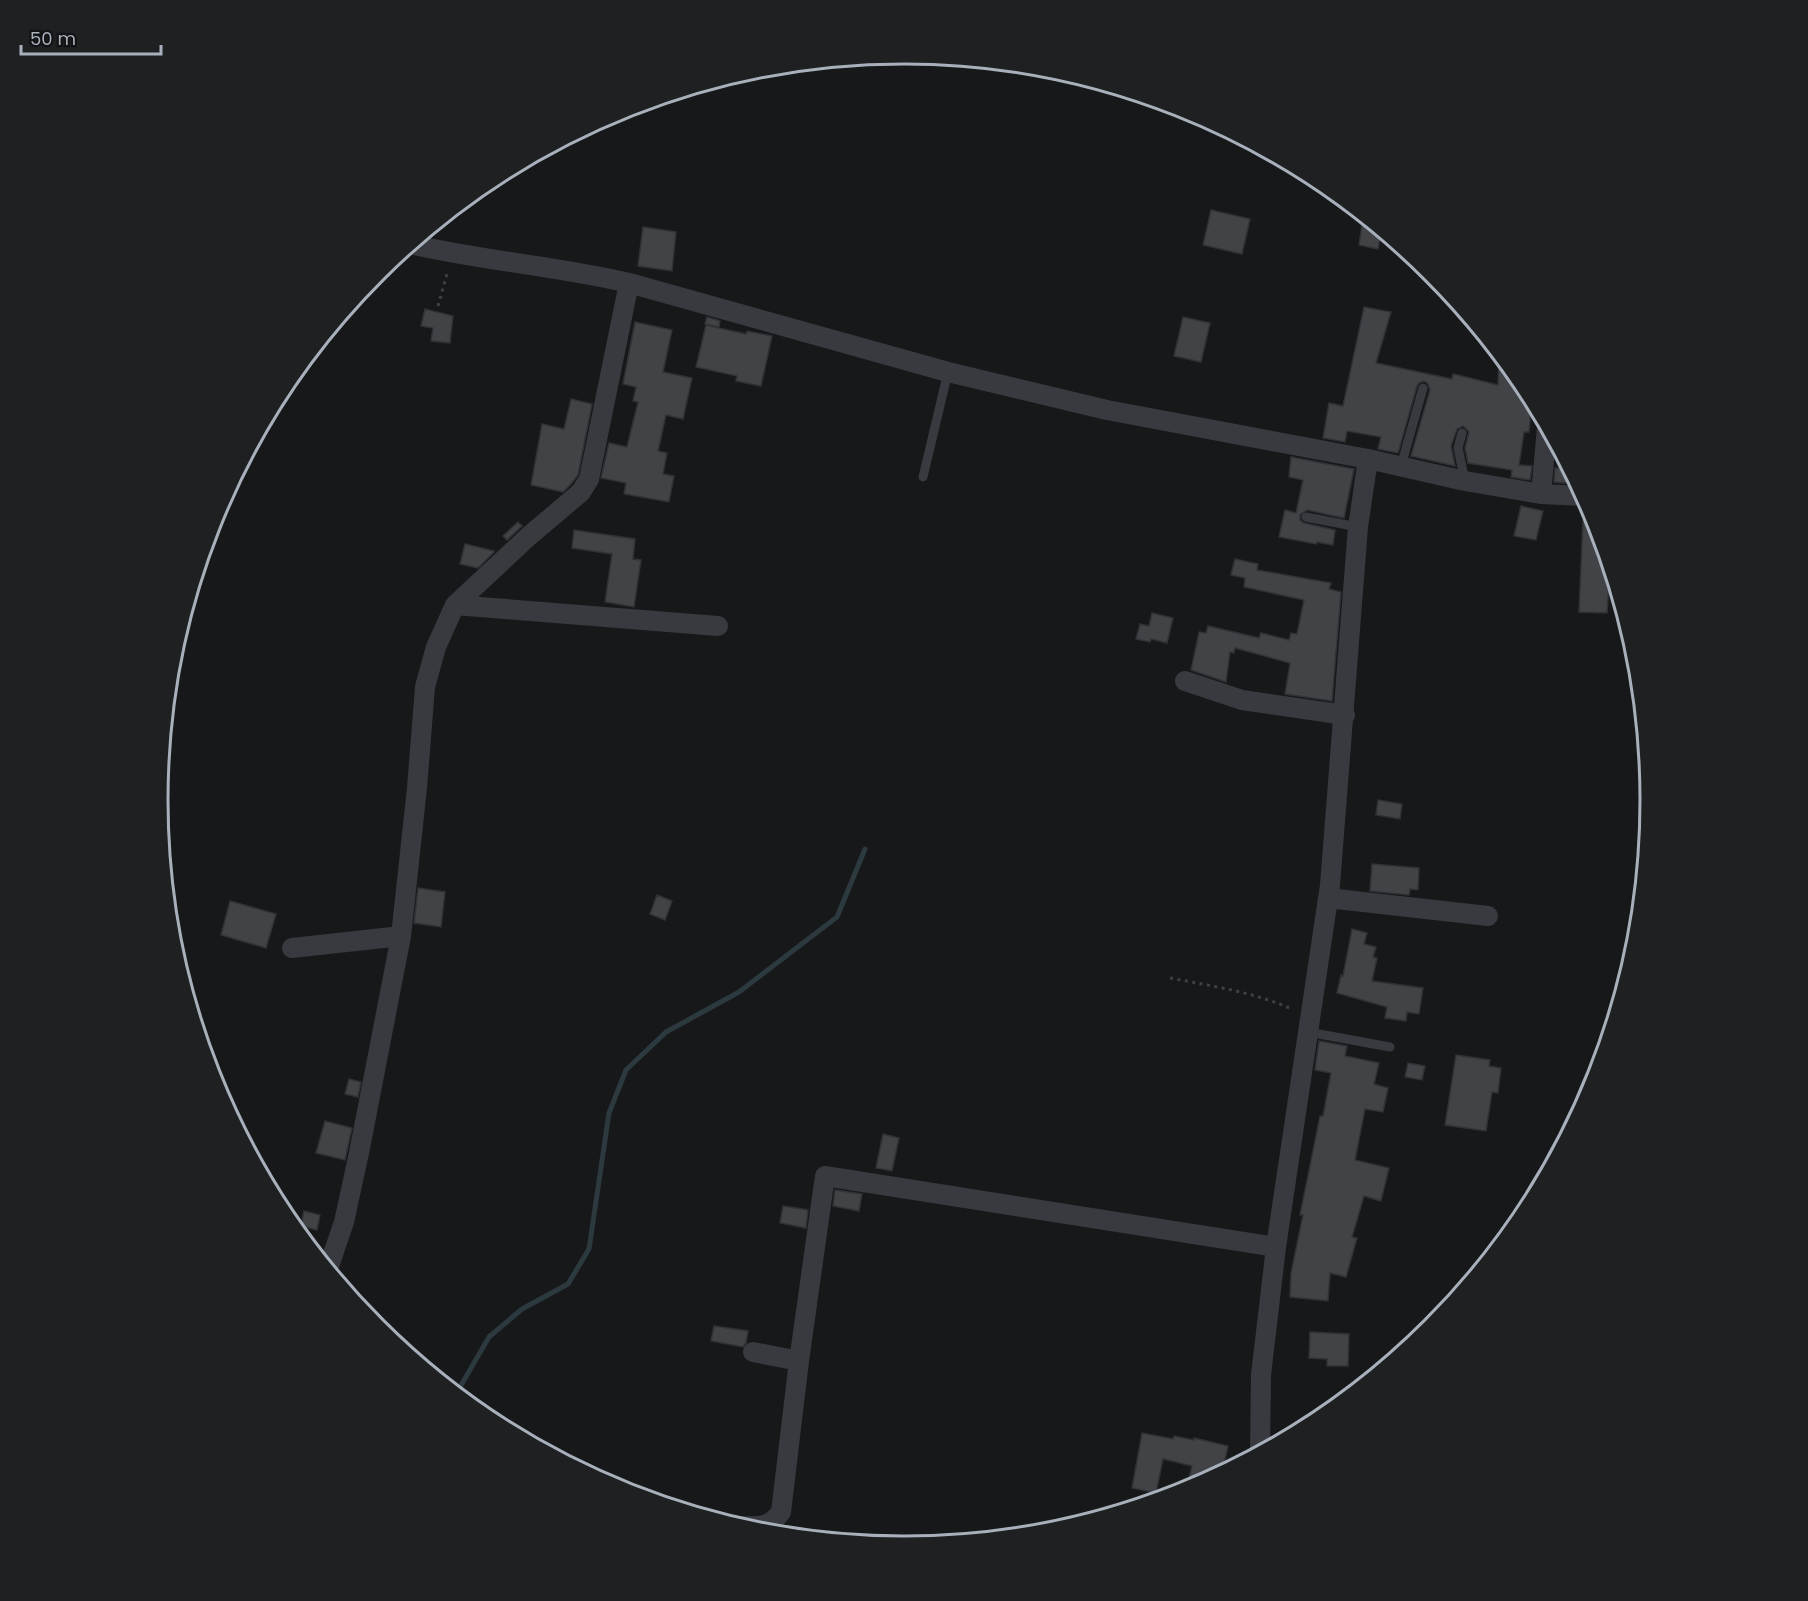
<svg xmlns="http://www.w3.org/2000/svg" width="1808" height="1601" font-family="Poppins,sans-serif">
<rect width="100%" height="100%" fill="#17181a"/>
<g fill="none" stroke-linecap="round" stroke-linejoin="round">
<path stroke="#2c3a3f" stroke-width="5" d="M456,1394l33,-57 33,-28 46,-25 21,-35 20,-136 17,-43 40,-38 73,-40 98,-75 28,-68"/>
</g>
<path fill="#414347" stroke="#313236" stroke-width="1.5" d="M1211,210l39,9 -8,35 -39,-9z
M1362,225l15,3 4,3 -3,18 -19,-4z
M643,227l33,5 -4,39 -34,-5z
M1364,307l27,5 -15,51 76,16 1,-5 45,11 1,-31 26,32 12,23h-6l-2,23h-5l-5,33 13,1 -2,14 -19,-3 1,-7 -44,-7 -3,-15 4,-16 -6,-6 -6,3 -6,17 4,20 -44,-10 19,-66 -2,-6 -4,-3 -5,2 -2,3 -19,67 -20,-4 3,-12 -34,-6 -2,11 -22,-4 6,-35 14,3z
M425,309l28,7 -3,27 -19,-2 2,-13 -12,-2z
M707,317l13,4 -1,6 -14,-3z
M1183,317l27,6 -9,39 -27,-6z
M635,322l37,8 -9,42 29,6 -9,41 -17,-4 -8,36 9,2 -4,21 11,2 -5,26 -45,-8 2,-11 -25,-5 8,-35 18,4 11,-45 -5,-1 3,-14 -13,-3z
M706,325l40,9 1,-3 25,5 -11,50 -25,-5 1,-5 -41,-9z
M571,399l21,5 -14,71 -7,9 -8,8 -32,-7 11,-61 22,5z
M1291,457l63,12 -10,49 -37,-8 -7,5v5l4,3 31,7 -2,15 -16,-3 -1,2 -37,-7 6,-27 11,3 7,-33 -14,-3z
M1555,468l14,1 8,15 -23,-2z
M1521,506l22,5 -7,29 -22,-4z
M1583,520l13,1 14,47 -3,45 -28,-1z
M518,522l4,4 -15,14 -4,-4z
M574,530l61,9 -2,20 8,1 -7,47 -29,-5 7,-48 -40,-6z
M465,544l29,7v1l-16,16 -18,-4z
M1235,559l23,5 -1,6 74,13 -2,6 12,3 -9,109 -47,-7 5,-31 -55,-15 -1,5 -4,-1 -4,30 -35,-12 8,-38 7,1 2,-7 51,12 2,-5 28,7 2,-7 6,1 7,-34 -60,-13 1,-9 -14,-3z
M1152,613l21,5 -6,25 -16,-4 -1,3 -14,-3 4,-15 9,2z
M1378,800l24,4 -2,15 -24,-4z
M1372,864l47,4 -1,22 -8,-1 -1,6 -39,-4z
M418,888l27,4 -4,35 -27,-4z
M657,895l15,6 -7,19 -15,-6z
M230,901l46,13 -10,34 -45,-13z
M1352,929l15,4 -3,11 12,3 -3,10 4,1 -5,23 51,7 -4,26 -12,-2 -1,9 -21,-3 2,-11 -50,-14 4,-18 2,1z
M1319,1041l28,5 -2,10 34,7 -5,21 14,4 -5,24 -18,-3 -10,51 34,8 -8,33 -17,-5 -12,41 5,1 -11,39 -16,-4 -2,28 -38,-4 1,-24 12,-58h-3l20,-99h3l8,-43 -16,-3z
M1456,1055l34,5 -1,6 12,2 -3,25 -6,-1 -6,39 -41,-6z
M1408,1063l17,3 -3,14 -17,-3z
M349,1079l12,3 -3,15 -13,-3z
M325,1121l27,7 -7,32 -29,-7z
M883,1134l16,4 -7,33 -16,-3z
M835,1190l27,4 -3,17 -26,-5z
M783,1206l25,4 -2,18 -26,-5z
M304,1211l16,4 -3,15 -16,-4z
M714,1326l34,5 -2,12 -3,4 -32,-6z
M1310,1332l39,2 -1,32h-21v-7l-18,-1z
M1142,1433l31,6 1,-3 20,4v-2l34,8 -6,27 -36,18 6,-25 -29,-7 -7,34 -24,-5z"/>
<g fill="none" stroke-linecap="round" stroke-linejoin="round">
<path stroke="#3e4246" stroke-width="3" stroke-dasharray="3 4.5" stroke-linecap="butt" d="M438,306l10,-36
M1170,978c42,8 83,14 122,31"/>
<path stroke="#383a3f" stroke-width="9" d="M1462,433l-4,15 7,33
M1401,466l22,-78
M923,477l25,-105
M1306,517l52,10
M1308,1032l82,15"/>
<path stroke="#383a3f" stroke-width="20" d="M410,244c73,17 147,22 219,39l319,89 159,38 261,49 97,22 76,13 42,2
M1541,494l6,-66
M455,605l263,21
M1185,681l57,19 103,15
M1328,898l160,18
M292,948l109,-12
M328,1269l16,-47 15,-69 42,-217 16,-148 8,-101 11,-40 19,-42 74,-69 52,-44 8,-13 40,-196
M753,1352l46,9 26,-185 451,71
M1260,1453l1,-78 15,-128 54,-362 28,-358 10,-68
M735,1526c20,0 33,4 46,-14l18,-151"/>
</g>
<path d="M0 0H1808V1601H0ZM168 800a736 736 0 1 1 1472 0a736 736 0 1 1-1472 0Z" fill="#1e2022" fill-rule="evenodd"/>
<path fill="none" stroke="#a8b1bb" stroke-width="3" d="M168 800a736 736 0 1 1 1472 0a736 736 0 1 1-1472 0Z"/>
<path d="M21 45v9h140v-9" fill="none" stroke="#a8b1bb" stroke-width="3"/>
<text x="30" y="45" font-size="18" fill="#a8b1bb" stroke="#121315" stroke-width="4.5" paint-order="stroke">50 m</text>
</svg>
